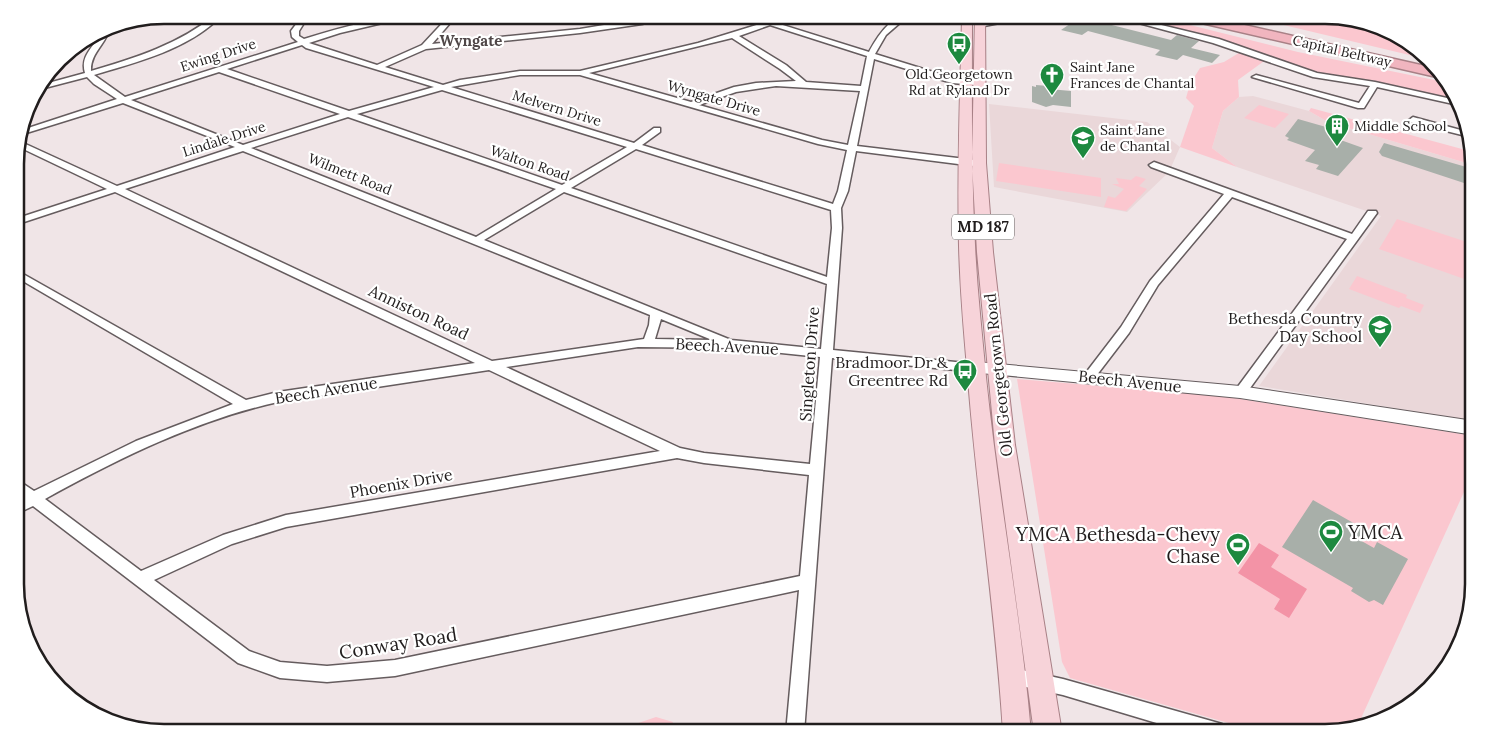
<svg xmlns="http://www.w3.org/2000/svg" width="1489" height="748" font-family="Lora,serif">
<rect width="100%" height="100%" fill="#f0e5e7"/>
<path fill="#ead7d9" d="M1253,96l56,15 19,11 145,43 1,256 -215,-35 122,-170 -144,-49 -25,-19 11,-37 16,-14z
M989,104l158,18 33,25 -11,25 -42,40 -133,-25z"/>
<path fill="#fbc7cf" d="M1112,15h38l148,37 151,31 8,20 -62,-15 -59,-9 -69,-20 -29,21 1,17 -16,14 -11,37 25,19 -57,-20 14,-41 -8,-8 4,-14 10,-16 24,-6 18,-11z
M1242,15h53l28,4h19l49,11 31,28z
M1259,105l30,9 -14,14 -31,-10z
M1311,108l162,44v13l-145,-43 -19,-11z
M999,163l102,15v19l-105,-16z
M1136,176l10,3 -7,7 8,3 -21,22 -22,-4 4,-11 7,2 9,-9 -12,-5h7l-3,-6 15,2z
M1397,219l76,25v38l-94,-33z
M1357,276l50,19 -1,3 18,7 -4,8 -19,-7 -2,2 -50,-19z
M1017,379l205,17 252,40v34l-116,255 -23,8h-71l-194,-55 -8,-16z
M656,717l17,5 -5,11h-59z"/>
<path fill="#f393a6" d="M1259,543l20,12 -8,12 36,22 -18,29 -15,-9 6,-10 -42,-26z"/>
<path fill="#a8afa9" d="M1083,15h24l1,1 -8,6 71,18 6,-5 22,6 -8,7 29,7 -8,8 -29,-8 -6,5 -22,-5 5,-5 -72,-19 -6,4 -21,-5z
M1036,85l13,1v3l22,2v16l-18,-2 -7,2 -14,-5v-16l4,1z
M1298,119l42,12 -5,7 28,10 -25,28 -22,-7 3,-4 -14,-4 10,-11 -28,-10 2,-2 -4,-2z
M1384,143l89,26v13l-4,-1 -2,3 -85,-28 -3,-4z
M1313,500l51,29 -6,10 16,9 3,-6 31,17 -25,46 -9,-5 -5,2 -18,-11 2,-3 -71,-41z"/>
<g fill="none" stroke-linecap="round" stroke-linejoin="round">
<defs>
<path id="street" d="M215,15h7c-32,34 -85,47 -128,60l31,22 173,-55 -6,-5 -1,-6 12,-16h6l-10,16v5l5,3c41,-13 82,-24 125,-24l-38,6 -51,12 -31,10 68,22 45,-20 28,-30h7l-25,29 148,-15 84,-14h12l-34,9 -62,9 -154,16 -41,18 58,18 17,-5 60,-9h60l118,-28 65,-20 -22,-8h10l118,37c8,-15 22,-37 40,-37l-23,20 -11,19 81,25 23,2v4h-3l-24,-2 -78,-24 -17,87 117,14 5,3 -5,3 -118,-15 -8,40 -7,17 1,20 -9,122 143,14 6,4 -6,4 -144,-14 -28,375h-18l13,-143 -404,86 -68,6 -47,-4 -42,-15 -205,-157 -17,8v-13l6,-3 -6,-5v-14l18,12 102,-50 97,-37 -217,-127v-7l230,130 32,-8 197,-29 -360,-171 -100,33v-6l92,-30 -90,-43 2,-5 98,45 118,-39 -112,-44 -103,32 2,-5 95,-31 -23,-15 -7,-7 -50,13 4,-5 44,-12c-6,-19 13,-29 18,-44l7,-3c-2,17 -20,26 -19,45 45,-13 88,-27 124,-56zM770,25l97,31 -6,30 -55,-4 -20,-17 -47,-29zM732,38l48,31 16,12 -40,2 -22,4 -43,15 -102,-29zM302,45l4,3 128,39 -85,24 -122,-42zM219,72l121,42 -97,31 -112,-45zM520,75h60l238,69 29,6 -9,41 -5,13 -191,-59 18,-13v-4h-6l-20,15 -183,-56zM776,86l84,5 -12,54 -26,-5 -123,-35 37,-13zM442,90l185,57 -65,38 -205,-71zM348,117l208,72 -80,48 -225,-89zM636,149l195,61 1,18 -5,49 -256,-89zM243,151l407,164 -1,10 -5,14 -152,22 -367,-172zM564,192l263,92 -6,65 -90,-9 -247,-100zM661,319l51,21 -57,-1zM638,347l94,1 88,9 -10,107 -106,-11 -24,-5 -174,-81zM489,370l171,81 -374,64 -63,20 -82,36 -96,-72c73,-40 151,-79 233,-97zM677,458l27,5 105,12 -9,101 -405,84 -68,6 -47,-4 -31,-11 -95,-71 78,-36 54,-17z
M1014,15h8l-7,5 -36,7 -3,-2z
M1109,15h11l99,24 98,34 58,9 81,18 2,5 -81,-18 -13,21h-6l-106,-31 4,-2 103,28 11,-17 -57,-9 -100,-34z
M1413,117l55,15 2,5 -60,-15 -1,-2z
M1154,162l198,72 16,-23h8l1,2 -132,182h-10l-1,-3 113,-153 -115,-42 -74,88 -29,48 -36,47h-8l-2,-3 2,-3 36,-47 29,-46 74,-87 -73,-27 -2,-2z
M1013,668l50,11 159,45 6,3 3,6h-41l-127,-38 -50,-11 -6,-2 -3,-6 3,-6z"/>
<path id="secondary" d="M976,362l264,24 234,35v14l-234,-37 -270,-26 -3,-4 3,-4z"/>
<path id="primary" d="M975,15h10l1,148 7,89 22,193 47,288h-28l-39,-288 -18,-193 -5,-89z
M967,16l5,3c0,76 -1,151 3,226 2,44 7,88 11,132 12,119 35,237 45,356h-28c-7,-119 -26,-236 -35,-354 -4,-44 -8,-89 -9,-133 -2,-76 1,-151 3,-227z"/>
<path id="highway" d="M1178,15h22l234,53 11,9 -4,1 -257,-59z"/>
</defs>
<use href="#street" stroke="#655c5e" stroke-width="3"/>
<use href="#secondary" stroke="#655c5e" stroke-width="2"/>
<use href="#primary" stroke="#a88086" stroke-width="2"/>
<use href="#highway" stroke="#a88086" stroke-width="3"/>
<use href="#street" fill="#fff" fill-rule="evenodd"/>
<use href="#secondary" fill="#fff" fill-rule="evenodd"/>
<use href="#primary" fill="#f7d3d9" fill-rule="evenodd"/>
<use href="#highway" fill="#f1b5bf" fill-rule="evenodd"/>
</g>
<defs>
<symbol id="bus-pin" viewBox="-11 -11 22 30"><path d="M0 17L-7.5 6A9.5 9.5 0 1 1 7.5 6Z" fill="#1d893f" stroke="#fff"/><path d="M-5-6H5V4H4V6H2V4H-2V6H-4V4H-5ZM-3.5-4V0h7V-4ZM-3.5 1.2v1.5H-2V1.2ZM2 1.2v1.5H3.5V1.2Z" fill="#fff"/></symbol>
<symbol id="church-pin" viewBox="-11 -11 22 30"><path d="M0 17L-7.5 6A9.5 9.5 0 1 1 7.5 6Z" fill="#1d893f" stroke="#fff"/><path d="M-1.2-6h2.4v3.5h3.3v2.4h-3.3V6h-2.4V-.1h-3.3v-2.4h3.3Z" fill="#fff"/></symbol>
<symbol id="building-pin" viewBox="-11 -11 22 30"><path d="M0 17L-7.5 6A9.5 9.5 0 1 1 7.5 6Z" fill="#1d893f" stroke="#fff"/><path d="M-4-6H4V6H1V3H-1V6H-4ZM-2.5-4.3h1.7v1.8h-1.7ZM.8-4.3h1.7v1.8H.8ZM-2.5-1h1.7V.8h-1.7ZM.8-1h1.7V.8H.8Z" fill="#fff"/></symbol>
<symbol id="school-pin" viewBox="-11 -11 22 30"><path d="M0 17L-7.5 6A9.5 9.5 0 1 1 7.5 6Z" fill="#1d893f" stroke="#fff"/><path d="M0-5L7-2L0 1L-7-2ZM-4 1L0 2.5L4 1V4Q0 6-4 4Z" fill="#fff"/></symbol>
<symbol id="stadium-pin" viewBox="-11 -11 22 30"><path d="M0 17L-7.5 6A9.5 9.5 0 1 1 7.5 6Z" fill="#1d893f" stroke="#fff"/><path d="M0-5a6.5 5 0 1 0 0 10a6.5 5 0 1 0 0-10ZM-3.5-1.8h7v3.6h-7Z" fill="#fff"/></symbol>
</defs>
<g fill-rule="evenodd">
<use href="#bus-pin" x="945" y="30" width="28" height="38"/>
<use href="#church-pin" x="1038" y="61" width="28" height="38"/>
<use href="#building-pin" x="1323" y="112" width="28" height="38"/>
<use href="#school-pin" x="1069" y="124" width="28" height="38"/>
<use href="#school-pin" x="1366" y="313" width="28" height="38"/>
<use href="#bus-pin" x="951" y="357" width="28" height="38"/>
<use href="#stadium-pin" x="1317" y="518" width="28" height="38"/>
<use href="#stadium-pin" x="1224" y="531" width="28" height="38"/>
</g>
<g text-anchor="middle" stroke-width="4.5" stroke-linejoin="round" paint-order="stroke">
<g font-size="14" fill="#211d1d" stroke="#fff">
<text transform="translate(1342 51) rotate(13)" y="5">Capital Beltway</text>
<text transform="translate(218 55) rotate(-18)" y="5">Ewing Drive</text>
<text transform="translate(714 98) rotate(16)" y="5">Wyngate Drive</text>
<text transform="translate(557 108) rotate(17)" y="5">Melvern Drive</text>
<text transform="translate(224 139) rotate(-18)" y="5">Lindale Drive</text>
<text transform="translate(530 163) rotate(19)" y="5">Walton Road</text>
<text transform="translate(350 174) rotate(22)" y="5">Wilmett Road</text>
</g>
<g font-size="14" fill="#211d1d" stroke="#fff" text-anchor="start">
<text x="1070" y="72">Saint Jane<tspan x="1070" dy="16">Frances de Chantal</tspan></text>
<text x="959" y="79" text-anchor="middle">Old Georgetown<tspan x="959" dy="16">Rd at Ryland Dr</tspan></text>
<text x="1354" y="131">Middle School</text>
<text x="1100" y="135">Saint Jane<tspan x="1100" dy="16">de Chantal</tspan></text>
</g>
<g font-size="15" font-weight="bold" fill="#4f4647" stroke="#fff">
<text x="471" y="46">Wyngate</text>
</g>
<rect fill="#fff" stroke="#646161" stroke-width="1" x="952" y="214.5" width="62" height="25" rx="4"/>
<g font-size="15" font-weight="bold" fill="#211d1d">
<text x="983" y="232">MD 187</text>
</g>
<g font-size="16" fill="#211d1d" stroke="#fff">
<text transform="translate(419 312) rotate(25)" y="6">Anniston Road</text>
<text transform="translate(727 346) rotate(3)" y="6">Beech Avenue</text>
<text transform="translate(809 364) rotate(-86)" y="6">Singleton Drive</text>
<text transform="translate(998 375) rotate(-96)" y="6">Old Georgetown Road</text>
<text transform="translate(1130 381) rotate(6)" y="6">Beech Avenue</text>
<text transform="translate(326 390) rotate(-9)" y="6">Beech Avenue</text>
<text transform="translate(401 483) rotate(-10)" y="6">Phoenix Drive</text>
</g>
<g font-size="16" fill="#211d1d" stroke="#fff" text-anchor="end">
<text x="1362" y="324">Bethesda Country<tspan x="1362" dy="18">Day School</tspan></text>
<text x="948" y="368">Bradmoor Dr &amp;<tspan x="948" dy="18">Greentree Rd</tspan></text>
</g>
<g font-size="19" fill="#211d1d" stroke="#fff" text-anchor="start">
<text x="1348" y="539">YMCA</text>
<text x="1220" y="541" text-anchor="end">YMCA Bethesda-Chevy<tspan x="1220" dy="22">Chase</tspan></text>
</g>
<g font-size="19" fill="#211d1d" stroke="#fff">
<text transform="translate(398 643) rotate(-9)" y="7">Conway Road</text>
</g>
</g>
<path d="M0 0H1489V748H0ZM164 24H1325A140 140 0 0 1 1465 164V584A140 140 0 0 1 1325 724H164A140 140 0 0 1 24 584V164A140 140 0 0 1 164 24Z" fill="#fff" fill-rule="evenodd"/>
<path fill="none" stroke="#211d1d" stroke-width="2.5" d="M164 24H1325A140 140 0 0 1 1465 164V584A140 140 0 0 1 1325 724H164A140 140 0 0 1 24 584V164A140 140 0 0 1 164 24Z"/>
</svg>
